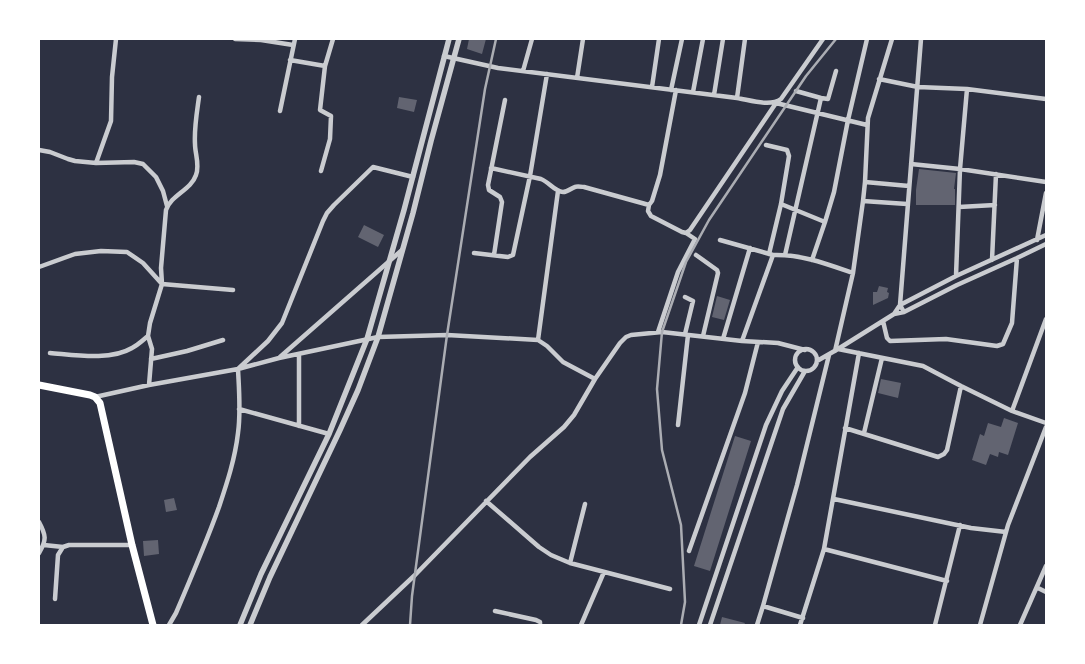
<svg xmlns="http://www.w3.org/2000/svg" width="1085" height="664" font-family="Roboto,sans-serif">
<rect width="100%" height="100%" fill="#2d3142"/>
<path fill="#626471" d="M469,39h17l-4,15 -15,-5z
M399,97l18,3 -3,12 -17,-4z
M919,169l37,4 -2,16h1v16h-39v-15z
M364,225l20,10 -6,12 -20,-10z
M879,286l9,2 -1,4 2,1 -1,5 -15,7v-13h4z
M717,296l13,4 -6,20 -12,-3z
M881,379l20,4 -3,15 -20,-5z
M1004,418l14,5 -10,32 -9,-3 -1,5 -8,-3 -4,11 -14,-5 8,-26 4,2 4,-13 13,4z
M735,436l16,5 -41,130 -16,-5z
M174,498l3,12 -11,2 -2,-12z
M158,540l1,14 -15,2 -1,-15z
M722,617l23,6 -1,2h-24z"/>
<g fill="none" stroke-linecap="round" stroke-linejoin="round">
<path stroke="#caccd0" stroke-width="4.5" d="M235,39l26,1 32,5
M444,56l54,12 239,30c13,2 33,9 44,1l42,-60
M290,60l35,6
M523,71l9,-32
M577,78l6,-39
M879,79l39,8 49,2 79,10
M652,87l7,-48
M671,90l11,-51
M796,91l25,7 7,1 8,-28
M693,92l10,-53
M714,95l9,-56
M737,98l8,-59
M280,111l15,-72
M766,145l21,5 2,6 -8,48 -12,50
M39,150l11,2 18,7 7,2 21,2 38,-1 9,2 13,13 7,14 4,15
M96,163l15,-42 1,-44 4,-38
M911,164l49,5 86,13
M491,168l50,11c8,3 14,13 22,13 5,0 8,-4 12,-5 2,-1 8,0 9,0l65,18 3,-4 8,-26 16,-85
M321,171l9,-32 1,-23 -11,-6 5,-44 8,-27
M865,182l44,4
M863,201l44,3
M781,204l44,18
M649,205l-1,6 3,5 31,16 4,1 4,-3 86,-127 91,22
M959,207l36,-2
M720,240l53,15 -31,86
M1037,240l9,-47
M474,253l34,4 5,-2 17,-79 17,-102
M494,255l8,-53 -2,-5 -11,-7 -1,-5 17,-85
M696,255l21,15 1,3 -15,63
M773,255c28,-1 54,9 80,18
M785,255l36,-157
M812,260l13,-38 9,-30 14,-72 19,-81
M992,260l4,-86
M39,267l36,-13 26,-3 26,1 16,11 19,21 71,6
M956,276l4,-107 7,-80
M904,312l-4,-7 21,-266
M894,314l10,-2 53,-27 60,-27 29,-14
M883,321l4,17 3,3 56,-2 51,7 6,-2 9,-21 5,-65
M658,332l20,-60 17,-33 -9,-6
M685,334l8,-33 -8,-4
M723,339l27,-91
M538,340l20,-149
M838,349l85,17 38,20 51,25 34,12
M795 360a11 11 0 1 1 22 0a11 11 0 1 1-22 0Z
M835,351l18,-78 10,-72 2,-19 3,-64 24,-79
M50,353c25,2 60,8 82,-5 6,-3 11,-8 16,-12
M299,354v72
M280,357l122,-107
M151,359l36,-8 36,-11
M817,361l21,-12 56,-35 6,-9 56,-29 90,-41
M149,385l3,-36 -4,-13 2,-13 12,-39 -1,-16 5,-58c5,-15 25,-20 30,-35 4,-10 -1,-21 -1,-31 -1,-16 2,-32 4,-47
M95,397l54,-12 89,-16 41,-11 99,-21 69,-2 91,5 9,6 16,16 32,17 25,-36 6,-6 5,-2 31,-3 80,9 36,2 27,7
M239,409l90,25
M1012,411l34,-92
M678,425l10,-90
M845,428l93,29 6,-3 3,-4 14,-64
M864,433l18,-75
M834,499l137,29 35,4
M486,501l53,46 12,8 19,8
M585,504l-15,59 100,26
M39,522c7,13 8,18 0,31
M44,545l19,2
M824,549l123,32
M689,551l56,-158 13,-51
M1038,588l8,4
M55,599l3,-44 5,-8 6,-2h63
M763,606l40,12
M495,611l41,9 4,2v3
M169,625l7,-12c15,-35 30,-70 43,-106 8,-24 16,-48 19,-74 3,-21 1,-43 0,-64l30,-28 14,-18 41,-102 4,-8 7,-8 39,-38 40,10
M362,625l53,-50 115,-118 34,-30 10,-12 21,-36
M581,625l23,-53
M699,625l67,-200 16,-34 16,-24
M710,625l73,-216 22,-38
M757,625l6,-19 34,-121 32,-130
M800,625l24,-76 35,-196
M935,625l25,-100
M980,625l28,-100 38,-98
M1020,625l26,-59"/>
<path stroke="#caccd0" stroke-width="5.5" d="M240,625l21,-51 68,-140 38,-95 37,-129 45,-171
M250,625l20,-48 70,-147 18,-40 20,-53 35,-124 18,-72 28,-102"/>
<path stroke="#fff" stroke-width="7" d="M39,385l51,10 5,2 5,6 32,142 21,80"/>
<path stroke="#abadb3" stroke-width="2.5" d="M410,625l2,-29 35,-261 38,-246 11,-50
M681,625l4,-23 -4,-77 -19,-75 -5,-61 5,-57 24,-70 23,-42 97,-144 30,-37"/>
</g>
<rect width="1085" height="664" fill="none" stroke="#ffffff" stroke-width="80"/>
</svg>
